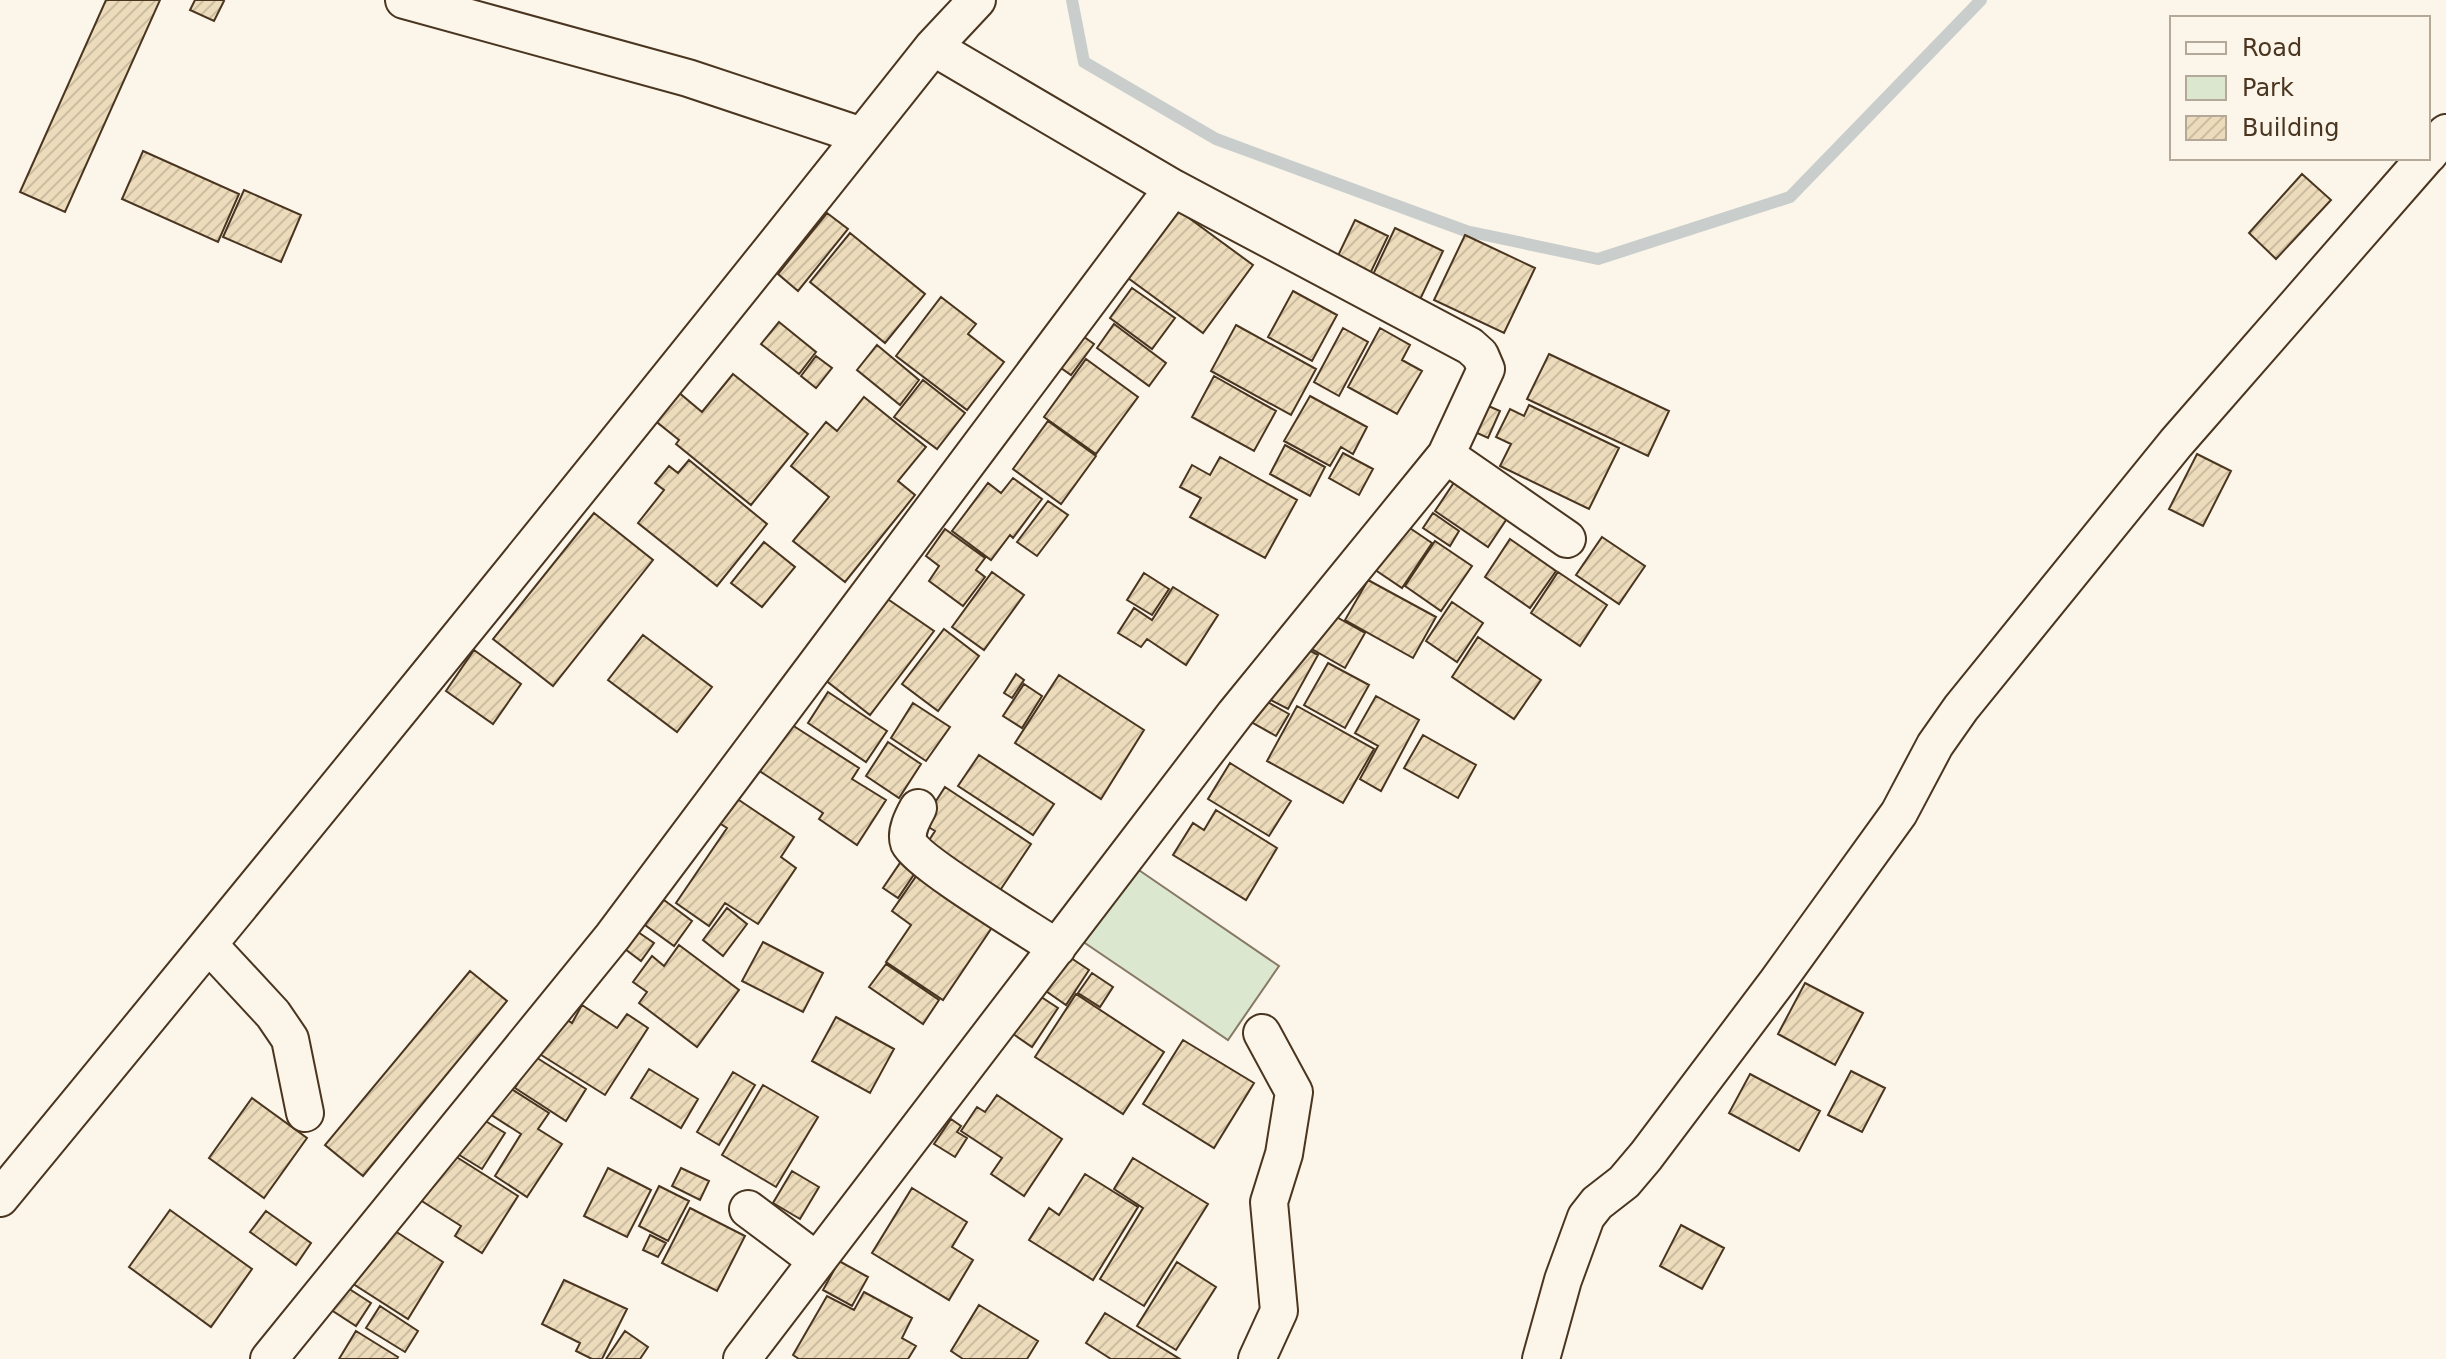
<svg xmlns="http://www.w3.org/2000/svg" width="2446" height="1359" font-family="'DejaVu Sans',sans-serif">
<defs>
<pattern id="building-hatch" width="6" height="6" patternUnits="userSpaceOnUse" patternTransform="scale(2)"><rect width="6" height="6" fill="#ecdcbc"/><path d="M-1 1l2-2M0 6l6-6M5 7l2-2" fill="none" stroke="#ccbda1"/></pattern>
</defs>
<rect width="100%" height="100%" fill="#fbf6e9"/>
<path fill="#dce7d0" stroke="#887966" stroke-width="2" d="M1130,864l149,102 -51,74 -149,-101z"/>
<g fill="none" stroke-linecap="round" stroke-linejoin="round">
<path stroke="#c9cecd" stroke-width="12" d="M1072,0l12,62 132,77 250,92 132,28 192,-62 191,-197"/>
</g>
<path fill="url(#building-hatch)" stroke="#4a3520" stroke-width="2" d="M106,0h54l-95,212 -45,-20z
M195,0h27l2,1 -10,20 -24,-11z
M143,151l96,43 -21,48 -96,-43z
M2302,174l29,26 -55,59 -27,-26z
M244,190l57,25 -20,47 -58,-25z
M1178,210l75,55 -50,68 -75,-55z
M827,213l21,16 -50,62 -20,-17z
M1355,220l33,16 -20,42 -33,-16z
M1395,228l48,23 -27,57 -48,-23z
M850,233l75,61 -40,49 -75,-61z
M1465,235l70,33 -31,65 -70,-33z
M1132,288l43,30 -23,31 -42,-31z
M1293,291l44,24 -25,46 -44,-24z
M941,297l35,27 -8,10 36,28 -37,48 -71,-54z
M779,322l37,30 -17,22 -38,-30z
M1114,324l52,39 -17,23 -52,-38z
M1236,325l80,44 -25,46 -80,-44z
M1343,328l25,14 -29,54 -25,-14z
M1380,328l30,17 -8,15 20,11 -25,43 -49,-27z
M1077,332l17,12 -23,31 -17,-12z
M877,345l42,35 -19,25 -43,-35z
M1549,354l120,57 -21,45 -121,-57z
M816,356l16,12 -16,20 -15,-12z
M1086,359l52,38 -42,57 -52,-37z
M733,374l75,60 -57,71 -75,-61 3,-4 -31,-25 23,-29 31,26z
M1214,376l62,35 -22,40 -62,-34z
M923,380l42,33 -28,36 -43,-32z
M1310,396l57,31 -14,27 -12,-7 -11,19 -46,-25z
M864,397l62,50 -28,34 17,14 -70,87 -52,-41 36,-44 -38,-31 35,-44 11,9z
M1477,401l23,10 -12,27 -26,-12z
M1529,405l90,43 -30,61 -89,-43 11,-22 -15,-7 14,-28 14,7z
M1048,421l48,35 -35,48 -48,-35z
M1285,445l40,22 -15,29 -40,-22z
M1343,453l30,16 -14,26 -30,-17z
M2197,454l34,17 -28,55 -34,-17z
M1220,457l77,43 -32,58 -75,-41 11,-19 -21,-11 12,-22 18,10z
M689,460l78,64 -50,62 -79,-63 26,-33 -9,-7 14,-17 9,7z
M1459,475l53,36 -24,36 -53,-36z
M1013,478l29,21 -29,39 -3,-3 -19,25 -39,-29 36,-48 13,10z
M1048,501l20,14 -31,41 -20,-14z
M594,513l59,47 -100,126 -60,-47z
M1433,513l26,18 -9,15 -27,-18z
M1395,518l37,25 -30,45 -37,-25z
M945,529l40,29 -9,12 9,7 -22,29 -34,-25 10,-15 -13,-10z
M1602,537l43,29 -26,38 -43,-29z
M1510,539l46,32 -26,37 -45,-31z
M1435,541l37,25 -31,45 -36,-25z
M764,542l31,25 -33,40 -31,-24z
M992,572l32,23 -40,55 -32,-23z
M1558,572l49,33 -27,41 -49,-33z
M1144,573l25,16 -17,26 -25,-15z
M1368,580l68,37 -23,41 -68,-38z
M1173,587l45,28 -32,50 -39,-26 -6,8 -23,-14 16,-25 18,12z
M876,591l58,40 -64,84 -55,-43z
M1452,602l31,21 -26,39 -31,-21z
M1324,610l41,23 -20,35 -40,-23z
M944,629l35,27 -41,55 -36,-27z
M643,635l69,52 -35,45 -69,-52z
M1478,637l63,43 -27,39 -62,-42z
M1296,643l22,12 -30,54 -23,-12z
M474,650l47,34 -28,40 -47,-33z
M1328,663l41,22 -24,43 -41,-23z
M1016,674l8,6 -12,18 -8,-5z
M1059,675l85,55 -43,69 -86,-56z
M1024,684l18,12 -20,32 -19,-12z
M828,692l59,39 -21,31 -58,-39z
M1257,696l32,18 -13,22 -32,-18z
M1376,696l43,24 -38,71 -21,-12 18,-33 -23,-13z
M913,703l37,24 -24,34 -35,-23z
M1297,706l77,43 -31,54 -76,-42z
M789,723l70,45 -7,11 34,21 -29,45 -38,-26 4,-6 -65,-43z
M1423,735l53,30 -18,33 -54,-30z
M888,742l33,22 -22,34 -33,-22z
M979,755l75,49 -21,31 -75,-49z
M1230,763l61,38 -22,35 -61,-37z
M945,787l86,57 -32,48 -73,-47 9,-14 -13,-8z
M733,796l61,41 -13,20 15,11 -38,56 -33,-21 -16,23 -33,-23 51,-75 -11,-7z
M1216,810l61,38 -31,52 -73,-45 20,-32 11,7z
M902,860l15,10 -19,28 -15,-10z
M917,875l76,51 -50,74 -57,-38 25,-37 -19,-14z
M664,900l28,21 -18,25 -29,-21z
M727,908l20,16 -24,32 -20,-16z
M638,932l16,11 -13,18 -16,-12z
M763,942l60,31 -20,39 -61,-31z
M679,945l60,45 -42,57 -58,-44 8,-11 -14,-10 19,-26 12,10z
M1065,954l24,16 -23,35 -23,-16z
M886,964l53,36 -16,24 -54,-37z
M470,971l37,30 -144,175 -38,-31z
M1092,973l21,14 -13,20 -22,-14z
M1805,983l58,30 -28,52 -57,-31z
M1029,989l29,19 -26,39 -29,-20z
M1076,994l88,58 -41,62 -88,-57z
M582,1005l35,23 10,-14 21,14 -43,67 -67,-42 23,-37 11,7z
M836,1017l58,32 -24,44 -58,-32z
M1183,1040l71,43 -40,65 -71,-44z
M534,1056l52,33 -20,32 -51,-33z
M649,1069l49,30 -17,29 -50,-30z
M1851,1071l34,17 -23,44 -34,-17z
M733,1072l22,13 -36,60 -22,-13z
M1750,1074l70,37 -21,40 -70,-38z
M499,1081l50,32 -11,16 24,15 -35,53 -32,-21 26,-42 -39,-25z
M763,1085l55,32 -42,70 -54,-32z
M997,1095l65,44 -38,57 -33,-22 11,-16 -41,-27 16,-24 8,5z
M252,1098l55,40 -43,60 -55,-40z
M479,1117l26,16 -23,36 -26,-16z
M951,1119l10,7 -4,6 10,6 -12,19 -21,-13z
M447,1151l71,45 -36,57 -27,-17 6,-10 -44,-28z
M1133,1158l75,46 -64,102 -44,-27 43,-71 -29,-19z
M608,1168l43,22 -24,47 -43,-21z
M681,1168l28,13 -9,19 -28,-14z
M792,1171l27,16 -19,32 -27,-16z
M1085,1174l53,33 -45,73 -64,-40 20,-32 10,7z
M659,1186l30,15 -21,40 -29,-15z
M912,1188l55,34 -15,25 21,13 -24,40 -77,-47z
M690,1208l55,28 -28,55 -55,-28z
M170,1210l82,59 -41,58 -82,-60z
M266,1211l45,32 -15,22 -46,-33z
M1681,1225l43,23 -22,41 -42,-23z
M395,1231l48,31 -35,57 -61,-39 25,-40 12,8z
M650,1235l16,8 -8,14 -15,-7z
M839,1261l29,16 -16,29 -29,-16z
M1177,1262l39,25 -40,63 -39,-24z
M564,1280l63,29 -25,50h-10l-16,-8 4,-8 -38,-19z
M337,1281l34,22 -15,23 -34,-22z
M864,1292l48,26 -10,20 14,8 -8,13h-109l-6,-4 34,-59 27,14z
M979,1305l59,36 -11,18h-64l-12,-8z
M380,1306l38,25 -13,21 -39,-24z
M1105,1313l75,46h-69l-25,-16z
M356,1331l42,26 -1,2h-58z
M625,1331l23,16 -8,12h-34z"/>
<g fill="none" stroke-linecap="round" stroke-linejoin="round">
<defs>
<path id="street" d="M404,0l284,78 174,58
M2428,155l18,-22
M1446,455l121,84
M918,808c-5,9 -13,24 -9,35 9,20 123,88 148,105
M209,945l64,69 17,25 15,74
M0,1198c314,-381 626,-764 933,-1151l44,-47
M748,1209l69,52
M269,1359l344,-423 560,-748
M742,1359l493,-645 211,-259 40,-86 -6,-14 -10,-9 -297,-158 -240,-141
M1257,1359l22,-48 -10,-109 15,-48 10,-62 -32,-59
M1541,1359l22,-79 23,-63 11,-14 27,-21 22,-26 131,-174 122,-169 36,-68 26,-37 215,-265 249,-285"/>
</defs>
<use href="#street" stroke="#4a3520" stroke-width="40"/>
<use href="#street" stroke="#fbf6e9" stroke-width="36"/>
</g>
<rect x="2170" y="16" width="260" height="144" fill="#fbf6e9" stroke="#b4a999" stroke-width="2"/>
<rect x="2186" y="42" width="40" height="12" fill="#fbf6e9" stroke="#b4a999" stroke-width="2"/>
<text x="2242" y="56" font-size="24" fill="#4a3520">Road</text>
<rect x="2186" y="76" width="40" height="24" fill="#dce7d0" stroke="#b4a999" stroke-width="2"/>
<text x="2242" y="96" font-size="24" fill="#4a3520">Park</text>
<rect x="2186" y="116" width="40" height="24" fill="url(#building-hatch)" stroke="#b4a999" stroke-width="2"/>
<text x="2242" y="136" font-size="24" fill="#4a3520">Building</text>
</svg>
